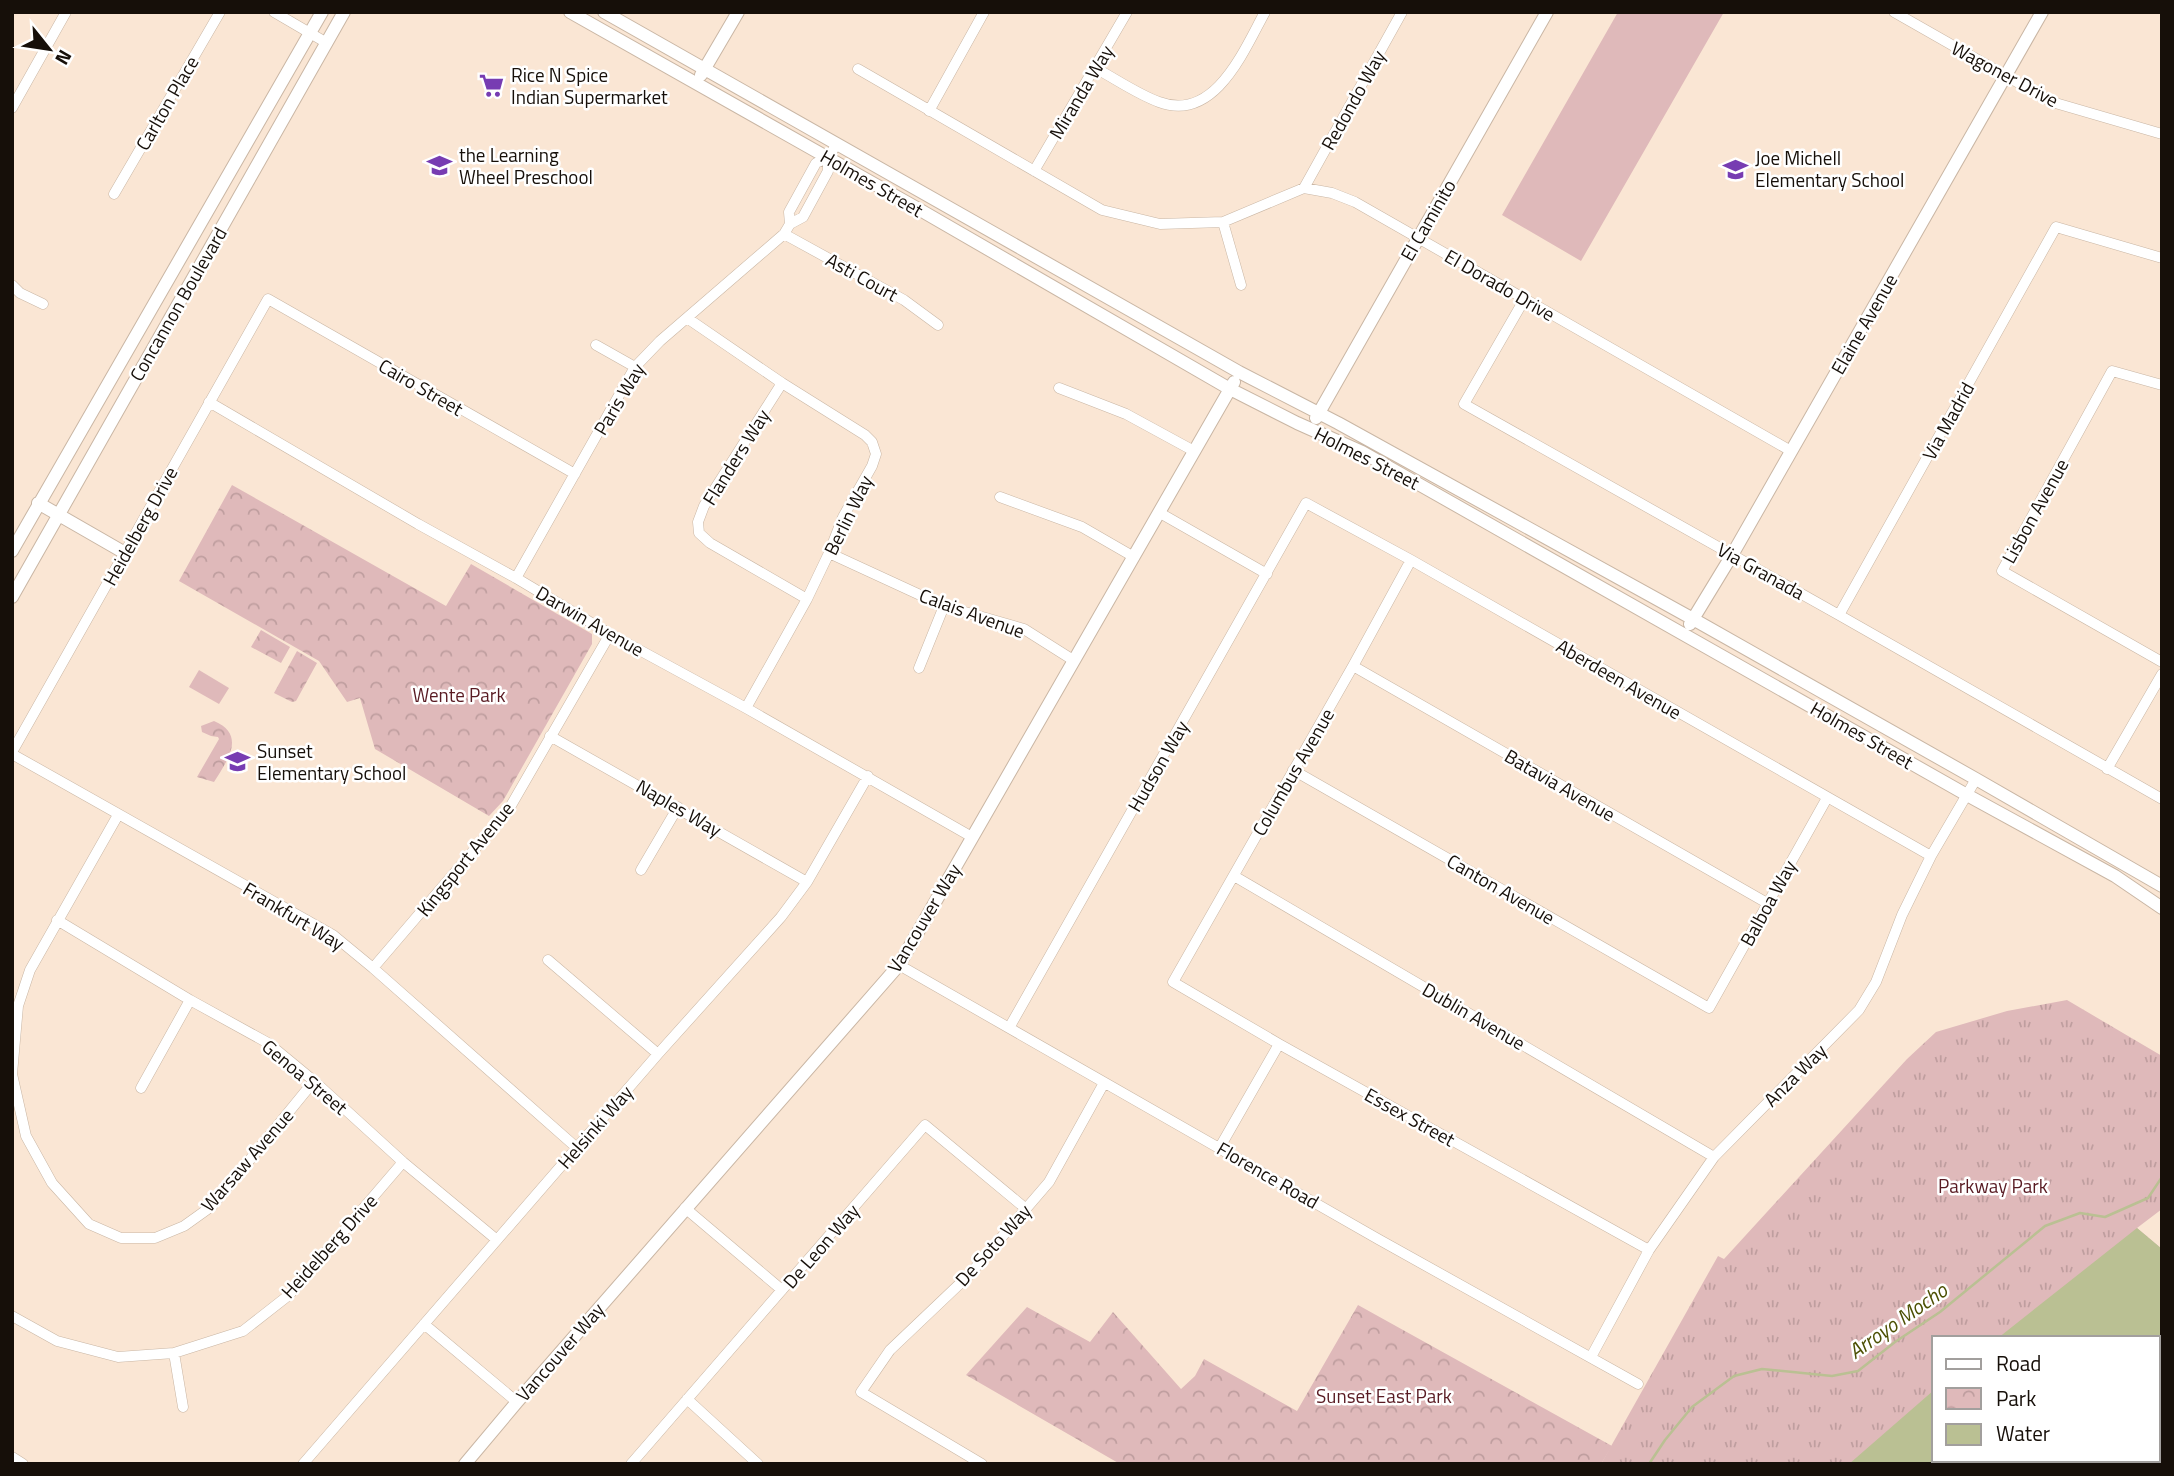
<svg xmlns="http://www.w3.org/2000/svg" width="2174" height="1476" font-family="'Titillium Web',sans-serif">
<defs>
<pattern id="grass-tufts" width="24" height="20" patternUnits="userSpaceOnUse" patternTransform="scale(1.75)"><rect width="24" height="20" fill="#dfb9ba"/><path d="M3 7l-1-3M5 7V3M7 7l1-3M15 17l-1-3M17 17v-4M19 17l1-3" fill="none" stroke="#bf9e9f"/></pattern>
<pattern id="park-crowns" width="20" height="18" patternUnits="userSpaceOnUse" patternTransform="scale(1.75)"><rect width="20" height="18" fill="#dfb9ba"/><path d="M2 6a3 3 0 1 1 6 0M12 15a3 3 0 1 1 6 0" fill="none" stroke="#bf9e9f"/></pattern>
</defs>
<rect width="100%" height="100%" fill="#fae6d4"/>
<path fill="url(#grass-tufts)" fill-rule="evenodd" d="M2067,1000l95,56v153l-25,19 25,21v215h-561l117,-208 6,3 183,-200 29,-27 71,-21zM1934,1338h224v122h-224z"/>
<path fill="url(#park-crowns)" d="M232,485l214,121 25,-42 121,70v10l-89,157 -14,15 -114,-67 -15,-51 -13,4 -28,-41 -140,-80z
M261,630l29,17 -9,16 -30,-16z
M297,651l20,12 -21,38 -4,1 -18,-9z
M214,721c33,14 13,40 0,61l-17,-5 22,-38 -1,-2 -7,-1 -9,-4 -1,-6z
M1358,1305l254,141 -11,18h-481l-154,-89 61,-68 63,35 23,-30 68,77 14,-13 9,-17 93,52z"/>
<path fill="#dfb9ba" d="M1618,12h106l-143,249 -79,-46z
M199,670l30,18 -10,16 -30,-17z"/>
<path fill="#bac093" d="M2137,1228l25,21v215h-313l85,-74v70h224v-122h-160z"/>
<g fill="none" stroke-linecap="round" stroke-linejoin="round">
<path stroke="#bac093" stroke-width="2.5" d="M1649,1464l16,-24 27,-33 42,-31 28,-7 70,7 26,-5 37,-29 45,-30 105,-86 35,-13 25,4 43,-19 14,-21"/>
<defs>
<path id="street" d="M274,12l53,31
M1894,12l158,90 110,32
M1095,68c21,11 42,26 64,34 56,21 85,-52 106,-90
M858,69l244,141 58,14 63,-2 81,-34 28,5 23,9 436,249
M12,108l54,-96
M929,111l55,-99
M1034,171l93,-159
M1304,188l98,-176
M114,194l106,-182
M1223,222l18,63
M790,224l-1,-12 27,-49 12,-5
M784,234l120,66 34,25
M12,285l8,8 23,11
M1524,300l-60,104 375,211 323,184
M687,318l95,65 83,52 7,7 4,12 -4,12 -29,51 -14,36 -22,46 -61,109
M596,345l39,22
M782,383l-78,123 -6,16 1,11 11,10 97,56
M2162,385l-50,-14 -110,200 160,91
M1059,388l67,26 68,37
M209,402l209,122 98,54 94,56 136,74 226,129
M1000,497l82,30 52,30
M1160,513l107,61
M829,553l115,53 80,23 49,31
M1411,560l-58,106 -180,316 106,62 370,206
M516,578l119,-211 25,-26 124,-107 6,-10 13,-7 25,-46v-13l8,-13
M1839,615l217,-388 106,31
M1353,666l414,237
M919,668l25,-62
M550,736l257,146
M12,752l256,-453 307,175
M12,754l321,181 40,33 204,180
M2107,769l55,-95
M1293,770l416,238 118,-210
M118,815l-88,155 -12,36 -6,68 14,62 26,47 37,41 32,14h34l29,-12 28,-20 102,-125
M641,870l37,-63
M1234,876l480,281
M57,920l133,80 78,43 46,38 89,81 94,78
M548,960l110,94
M899,965l479,274 260,145
M373,968l136,-159 101,-175
M1009,1028l297,-525 105,57 520,296
M141,1088l49,-88
M1220,1147l59,-103
M685,1208l97,82
M12,1316l45,25 61,16 56,-4 69,-22 46,-36 114,-133
M424,1324l93,78
M174,1353l9,54
M1591,1357l58,-107 65,-93 145,-147 17,-28 26,-67 29,-59 45,-77
M687,1399l71,65
M12,1457l11,7
M303,1464l355,-410 123,-137 26,-35 61,-106
M631,1464l294,-339 100,83
M982,1464l-121,-72 29,-42 80,-76 79,-92 55,-99"/>
<path id="secondary" d="M570,12l345,195 315,182 67,34 65,29 605,343 148,81 47,32
M604,12l635,360 99,51 355,196 283,160 186,107
M701,75l37,-63
M1316,418l231,-406
M38,503l87,50
M12,551l310,-539
M12,597l332,-585
M1690,624l42,-69 310,-543
M465,1464l52,-62 382,-437 335,-583"/>
</defs>
<use href="#street" stroke="#c9b6a4" stroke-width="11"/>
<use href="#secondary" stroke="#c9b6a4" stroke-width="14"/>
<use href="#street" stroke="#fff" stroke-width="10"/>
<use href="#secondary" stroke="#fff" stroke-width="12"/>
</g>
<defs>
<symbol id="supermarket-bare" viewBox="-9 -9 18 18"><path d="M-6-5.5h2.5l.6 2H6L4.5 2H-2.5L-4.4-4H-6ZM-1.5 3.2a1.3 1.3 0 1 0 .1 0ZM3 3.2a1.3 1.3 0 1 0 .1 0Z" fill="#773cb2" stroke="#fff" stroke-width="2.5" paint-order="stroke"/></symbol>
<symbol id="school-bare" viewBox="-9 -9 18 18"><path d="M0-5L7-2L0 1L-7-2ZM-4 1L0 2.5L4 1V4Q0 6-4 4Z" fill="#773cb2" stroke="#fff" stroke-width="2.5" paint-order="stroke"/></symbol>
</defs>
<g fill-rule="evenodd">
<use href="#supermarket-bare" x="474" y="68" width="35" height="35"/>
<use href="#school-bare" x="422" y="148" width="35" height="35"/>
<use href="#school-bare" x="1718" y="152" width="35" height="35"/>
<use href="#school-bare" x="220" y="744" width="35" height="35"/>
</g>
<g text-anchor="middle" stroke-width="5" stroke-linejoin="round" paint-order="stroke">
<g font-size="19" fill="#160f09" stroke="#fff">
<text transform="translate(2005 74) rotate(28)" y="7">Wagoner Drive</text>
<text transform="translate(1081 92) rotate(-59)" y="7">Miranda Way</text>
<text transform="translate(1353 100) rotate(-61)" y="7">Redondo Way</text>
<text transform="translate(167 103) rotate(-60)" y="7">Carlton Place</text>
<text transform="translate(872 183) rotate(30)" y="7">Holmes Street</text>
<text transform="translate(1428 220) rotate(-60)" y="7">El Caminito</text>
<text transform="translate(862 277) rotate(29)" y="7">Asti Court</text>
<text transform="translate(1500 285) rotate(30)" y="7">El Dorado Drive</text>
<text transform="translate(178 304) rotate(-60)" y="7">Concannon Boulevard</text>
<text transform="translate(1864 324) rotate(-60)" y="7">Elaine Avenue</text>
<text transform="translate(421 387) rotate(30)" y="7">Cairo Street</text>
<text transform="translate(619 399) rotate(-59)" y="7">Paris Way</text>
<text transform="translate(1948 421) rotate(-61)" y="7">Via Madrid</text>
<text transform="translate(736 457) rotate(-58)" y="7">Flanders Way</text>
<text transform="translate(1367 458) rotate(27)" y="7">Holmes Street</text>
<text transform="translate(2035 511) rotate(-61)" y="7">Lisbon Avenue</text>
<text transform="translate(848 515) rotate(-64)" y="7">Berlin Way</text>
<text transform="translate(140 526) rotate(-61)" y="7">Heidelberg Drive</text>
<text transform="translate(1761 571) rotate(29)" y="7">Via Granada</text>
<text transform="translate(972 613) rotate(20)" y="7">Calais Avenue</text>
<text transform="translate(590 621) rotate(30)" y="7">Darwin Avenue</text>
<text transform="translate(1619 679) rotate(30)" y="7">Aberdeen Avenue</text>
<text transform="translate(1862 735) rotate(30)" y="7">Holmes Street</text>
<text transform="translate(1158 766) rotate(-60)" y="7">Hudson Way</text>
<text transform="translate(1293 772) rotate(-60)" y="7">Columbus Avenue</text>
<text transform="translate(1560 785) rotate(30)" y="7">Batavia Avenue</text>
<text transform="translate(679 808) rotate(30)" y="7">Naples Way</text>
<text transform="translate(465 859) rotate(-51)" y="7">Kingsport Avenue</text>
<text transform="translate(1501 889) rotate(30)" y="7">Canton Avenue</text>
<text transform="translate(1768 903) rotate(-61)" y="7">Balboa Way</text>
<text transform="translate(294 916) rotate(31)" y="7">Frankfurt Way</text>
<text transform="translate(924 918) rotate(-59)" y="7">Vancouver Way</text>
<text transform="translate(1474 1016) rotate(30)" y="7">Dublin Avenue</text>
<text transform="translate(1795 1075) rotate(-45)" y="7">Anza Way</text>
<text transform="translate(305 1077) rotate(40)" y="7">Genoa Street</text>
<text transform="translate(1410 1117) rotate(29)" y="7">Essex Street</text>
<text transform="translate(595 1127) rotate(-49)" y="7">Helsinki Way</text>
<text transform="translate(247 1160) rotate(-49)" y="7">Warsaw Avenue</text>
<text transform="translate(1268 1175) rotate(30)" y="7">Florence Road</text>
<text transform="translate(993 1245) rotate(-48)" y="7">De Soto Way</text>
<text transform="translate(329 1246) rotate(-48)" y="7">Heidelberg Drive</text>
<text transform="translate(821 1246) rotate(-49)" y="7">De Leon Way</text>
<text transform="translate(560 1352) rotate(-49)" y="7">Vancouver Way</text>
</g>
<g font-size="19" fill="#160f09" stroke="#fff" text-anchor="start">
<text x="511" y="82">Rice N Spice<tspan x="511" dy="22">Indian Supermarket</tspan></text>
<text x="459" y="162">the Learning<tspan x="459" dy="22">Wheel Preschool</tspan></text>
<text x="1755" y="165">Joe Michell<tspan x="1755" dy="22">Elementary School</tspan></text>
<text x="257" y="758">Sunset<tspan x="257" dy="22">Elementary School</tspan></text>
</g>
<g font-size="19" fill="#591b23" stroke="#fff">
<text x="459" y="702">Wente Park</text>
<text x="1993" y="1193">Parkway Park</text>
<text x="1384" y="1403">Sunset East Park</text>
</g>
<g font-size="21" font-style="italic" fill="#4c5003" stroke="#fff">
<text transform="translate(1898 1321) rotate(-35)" y="7">Arroyo Mocho</text>
</g>
</g>
<rect width="2174" height="1476" fill="none" stroke="#160f09" stroke-width="28"/>
<rect x="1932" y="1336" width="228" height="126" fill="#ffffff" stroke="#a29f9d" stroke-width="2"/>
<rect x="1946" y="1359" width="35" height="10" fill="#ffffff" stroke="#a29f9d" stroke-width="2"/>
<text x="1996" y="1371" font-size="21" fill="#160f09">Road</text>
<rect x="1946" y="1388" width="35" height="21" fill="url(#park-crowns)" stroke="#a29f9d" stroke-width="2"/>
<text x="1996" y="1406" font-size="21" fill="#160f09">Park</text>
<rect x="1946" y="1424" width="35" height="21" fill="#bac093" stroke="#a29f9d" stroke-width="2"/>
<text x="1996" y="1441" font-size="21" fill="#160f09">Water</text>
<g transform="translate(49 49) rotate(120)" stroke="#ffffff" stroke-width="5" paint-order="stroke">
<path d="M0-5L12 26L0 18L-12 26Z" fill="#160f09"/>
<text y="-10" font-size="19" font-weight="bold" text-anchor="middle" fill="#160f09">N</text>
</g>
</svg>
